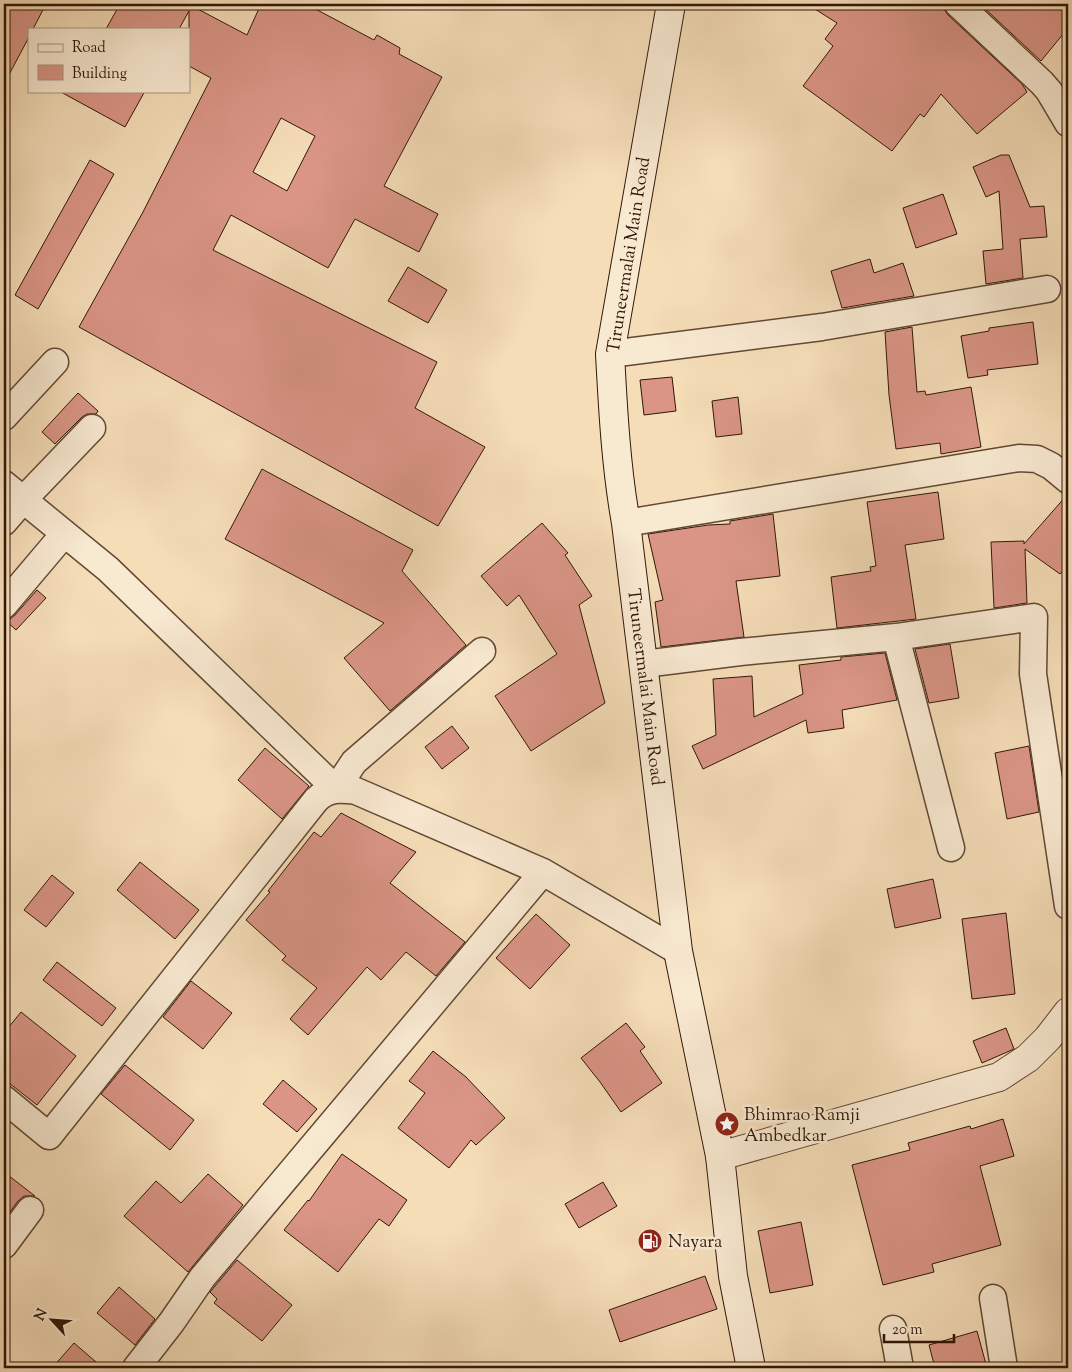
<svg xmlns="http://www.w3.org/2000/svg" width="1072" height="1372" font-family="'Sorts Mill Goudy',serif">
<rect width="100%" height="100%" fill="#f5ddb8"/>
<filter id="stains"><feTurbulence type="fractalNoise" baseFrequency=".004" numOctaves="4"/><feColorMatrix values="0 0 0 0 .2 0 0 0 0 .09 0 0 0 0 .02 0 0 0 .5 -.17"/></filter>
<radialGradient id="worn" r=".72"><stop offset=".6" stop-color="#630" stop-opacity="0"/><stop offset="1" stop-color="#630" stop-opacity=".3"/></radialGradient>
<path fill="#da9586" stroke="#311708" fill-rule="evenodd" d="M4,4h42l-13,25h-4v8l-25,47z
M120,4h73l-1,2 55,29 14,-31h45l68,36 3,-5 23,13 -1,6 43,23 -58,109 54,28 -19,38 -64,-33 -27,49 -97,-53 -18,35 224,112 -22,46 70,39 -47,79 -359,-199 64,-115 68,-134 -22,-12v-55l-10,18h-73zM281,118l34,18 -28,55 -34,-19z
M807,4h136l1,5 4,6 74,69 5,8 -50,42 -36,-40 -17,23 -4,-3 -28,37 -89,-65 30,-40 -8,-7 12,-16z
M980,4h88v24l-27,33z
M59,91h86l-20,36z
M1001,155h8l21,52 14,-1 3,31 -27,2 3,39 -37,6 -3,-33 20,-2 -4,-58 -13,6 -13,-30z
M90,160l24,14 -76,135 -23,-14z
M943,194l14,40 -41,14 -13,-40z
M870,259l4,14 29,-10 11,33 -72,12 -11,-37z
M408,267l39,23 -19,33 -40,-22z
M1033,322l5,42 -51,6 1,5 -20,3 -7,-42 28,-5v-3z
M912,327l5,65 8,-1 1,4 45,-8 10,60 -40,7 -1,-11 -44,6 -7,-54 -4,-63z
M672,377l4,34 -32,4 -4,-35z
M78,393l20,18 -2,3h-9l-5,3 -27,27 -13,-12z
M738,397l4,37 -26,3 -4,-36z
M262,469l151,81 -11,21 64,74 -76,66 -46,-53 40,-35 -159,-84z
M938,492l6,47 -39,6 11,74 -79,9 -6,-51 40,-6 -1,-4 6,-1 -9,-64z
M1067,495h1v70l-8,9 -35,-25 2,54 -33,5 -3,-66 33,-1v3z
M773,514l7,62 -44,5 8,56 -83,10 -6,-45 8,-2 -15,-66 60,-9 22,-1v-3z
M542,523l26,30 -3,2 27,41 -13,9 26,98 -74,48 -36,-55 62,-42 -38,-59 -12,11 -26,-30z
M37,590l9,8 -30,32 -11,-10 5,-1 5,-4z
M950,644l9,54 -30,5 -14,-54z
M885,653l12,47 -55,10 2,18 -36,5 -2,-13 -103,49 -11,-23 24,-11 -3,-56 39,-3 2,41 49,-23 -4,-29 42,-5v-3z
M452,726l17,22 -27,21 -17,-22z
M1029,746l10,66 -32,7 -12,-66z
M265,748l44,38 -27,33 -44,-39z
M341,813l75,39 -26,31 75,59 -29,34 -30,-24 -25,28 -14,-13 -59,68 -18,-16 27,-31 -35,-28 4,-4 -40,-36 24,-28 -2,-1 46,-59 7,5z
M140,862l59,48 -24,29 -58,-49z
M52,875l22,18 -28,34 -22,-17z
M933,879l8,39 -46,10 -8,-39z
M1006,913l9,81 -43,5 -10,-80z
M536,914l34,31 -40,44 -34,-31z
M57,962l59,46 -14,18 -59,-46z
M191,981l41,32 -29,36 -40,-32z
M21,1012l55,44 -39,49 -33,-26v-46z
M626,1023l19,24 -5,4 22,32 -41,29 -21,-30 -19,-24z
M1006,1028l8,21 -32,14 -9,-22z
M433,1051l33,26 39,41 -29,27 -5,-5 -22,28 -51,-40 27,-35 -16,-12z
M125,1065l69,55 -24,30 -69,-56z
M283,1080l34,29 -20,23 -34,-28z
M1003,1119l11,37 -34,10 21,79 -69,19 2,8 -51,13 -31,-120 58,-15 -2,-7 62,-17 1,3z
M342,1154l65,46 -18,26 -10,-7 -41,53 -54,-42 24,-30 1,1z
M4,1172l31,24h-11l-6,5 -14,19z
M208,1174l35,31 -55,67 -64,-56 32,-35 25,22z
M603,1182l14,24 -38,22 -14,-24z
M801,1222l12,63 -43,8 -12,-62z
M237,1260l55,45 -30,36 -48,-38 3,-4 -7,-7z
M705,1276l12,33 -97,33 -11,-32z
M119,1287l36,32 -20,26 -38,-32z
M977,1331l10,37h-52l-6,-23z
M74,1343l29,25h-51z"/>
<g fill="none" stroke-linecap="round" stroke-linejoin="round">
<defs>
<path id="minor" d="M958,4l84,79 7,8 19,32
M610,354l212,-27 225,-38
M4,417l51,-55
M4,484l104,85 228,220 18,-27 128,-111
M4,522l19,-22 69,-72
M626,523l393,-65 18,1 14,7 17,14
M4,605l60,-71
M896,637l55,211
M644,664l96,-12 156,-15 138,-20 -1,57 35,232
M4,1099l45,37 267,-336c12,-12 24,-11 40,-9l187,81 135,79
M4,1245l26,-35
M993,1298l11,70
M893,1329l7,39
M136,1368l35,-45 31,-45 341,-406"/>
<path id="tertiary" d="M720,1156l279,-79 29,-19 20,-20 20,-26"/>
<path id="secondary" d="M671,4l-61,350c3,56 6,113 16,169l52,428 42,205 13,120 18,92"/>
</defs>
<use href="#minor" stroke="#624834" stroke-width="29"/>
<use href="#tertiary" stroke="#624834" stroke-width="30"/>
<use href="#secondary" stroke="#311708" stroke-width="30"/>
<use href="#minor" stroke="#f8e9d1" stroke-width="26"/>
<use href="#tertiary" stroke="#f8e9d1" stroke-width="28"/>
<use href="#secondary" stroke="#f8e9d1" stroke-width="28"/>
</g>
<defs>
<symbol id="sight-disc" viewBox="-11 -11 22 22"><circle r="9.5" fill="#8f2418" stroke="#f8e9d1"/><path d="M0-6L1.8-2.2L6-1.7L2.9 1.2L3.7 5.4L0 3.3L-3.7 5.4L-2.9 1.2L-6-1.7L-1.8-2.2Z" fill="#fff"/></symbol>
<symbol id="fuel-disc" viewBox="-11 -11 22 22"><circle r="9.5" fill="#8f2418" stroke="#f8e9d1"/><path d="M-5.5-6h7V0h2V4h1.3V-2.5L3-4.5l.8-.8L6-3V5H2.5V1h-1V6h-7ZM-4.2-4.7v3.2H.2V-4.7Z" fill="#fff"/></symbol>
</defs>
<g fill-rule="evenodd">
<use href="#sight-disc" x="713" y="1110" width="28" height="28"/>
<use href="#fuel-disc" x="636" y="1227" width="28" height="28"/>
</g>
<g text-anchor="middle" stroke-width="5" stroke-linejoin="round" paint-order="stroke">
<g font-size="18" fill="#311708" stroke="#f8e9d1">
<text transform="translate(628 255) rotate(-81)" y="6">Tiruneermalai Main Road</text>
<text transform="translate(646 687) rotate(83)" y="6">Tiruneermalai Main Road</text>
</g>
<g font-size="18" fill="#311708" stroke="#f8e9d1" text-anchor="start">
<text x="744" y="1120">Bhimrao Ramji<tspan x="744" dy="21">Ambedkar</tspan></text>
<text x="668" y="1247">Nayara</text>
</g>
</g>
<rect width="1072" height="1372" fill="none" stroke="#f5ddb8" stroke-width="20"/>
<rect x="5" y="5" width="1062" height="1362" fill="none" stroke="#311708" stroke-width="2.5"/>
<rect x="10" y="10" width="1052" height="1352" fill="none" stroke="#311708"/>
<rect x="28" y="28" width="162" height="65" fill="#f8e9d1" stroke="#a89581"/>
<rect x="38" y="44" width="25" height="8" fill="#f8e9d1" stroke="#a89581"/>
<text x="72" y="52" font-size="15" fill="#311708">Road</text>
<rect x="38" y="65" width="25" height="15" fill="#da9586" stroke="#a89581"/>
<text x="72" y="78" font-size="15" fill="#311708">Building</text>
<g transform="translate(52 1320) rotate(296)" stroke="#f8e9d1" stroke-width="4" paint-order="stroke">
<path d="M0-4L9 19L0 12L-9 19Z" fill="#311708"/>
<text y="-8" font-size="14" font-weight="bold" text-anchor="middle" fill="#311708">N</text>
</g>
<path d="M884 1334v8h70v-8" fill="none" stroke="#311708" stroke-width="2.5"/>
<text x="892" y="1334" font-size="15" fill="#311708" stroke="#f8e9d1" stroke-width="4" paint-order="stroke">20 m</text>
<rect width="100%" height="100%" filter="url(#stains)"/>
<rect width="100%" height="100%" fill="url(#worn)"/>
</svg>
